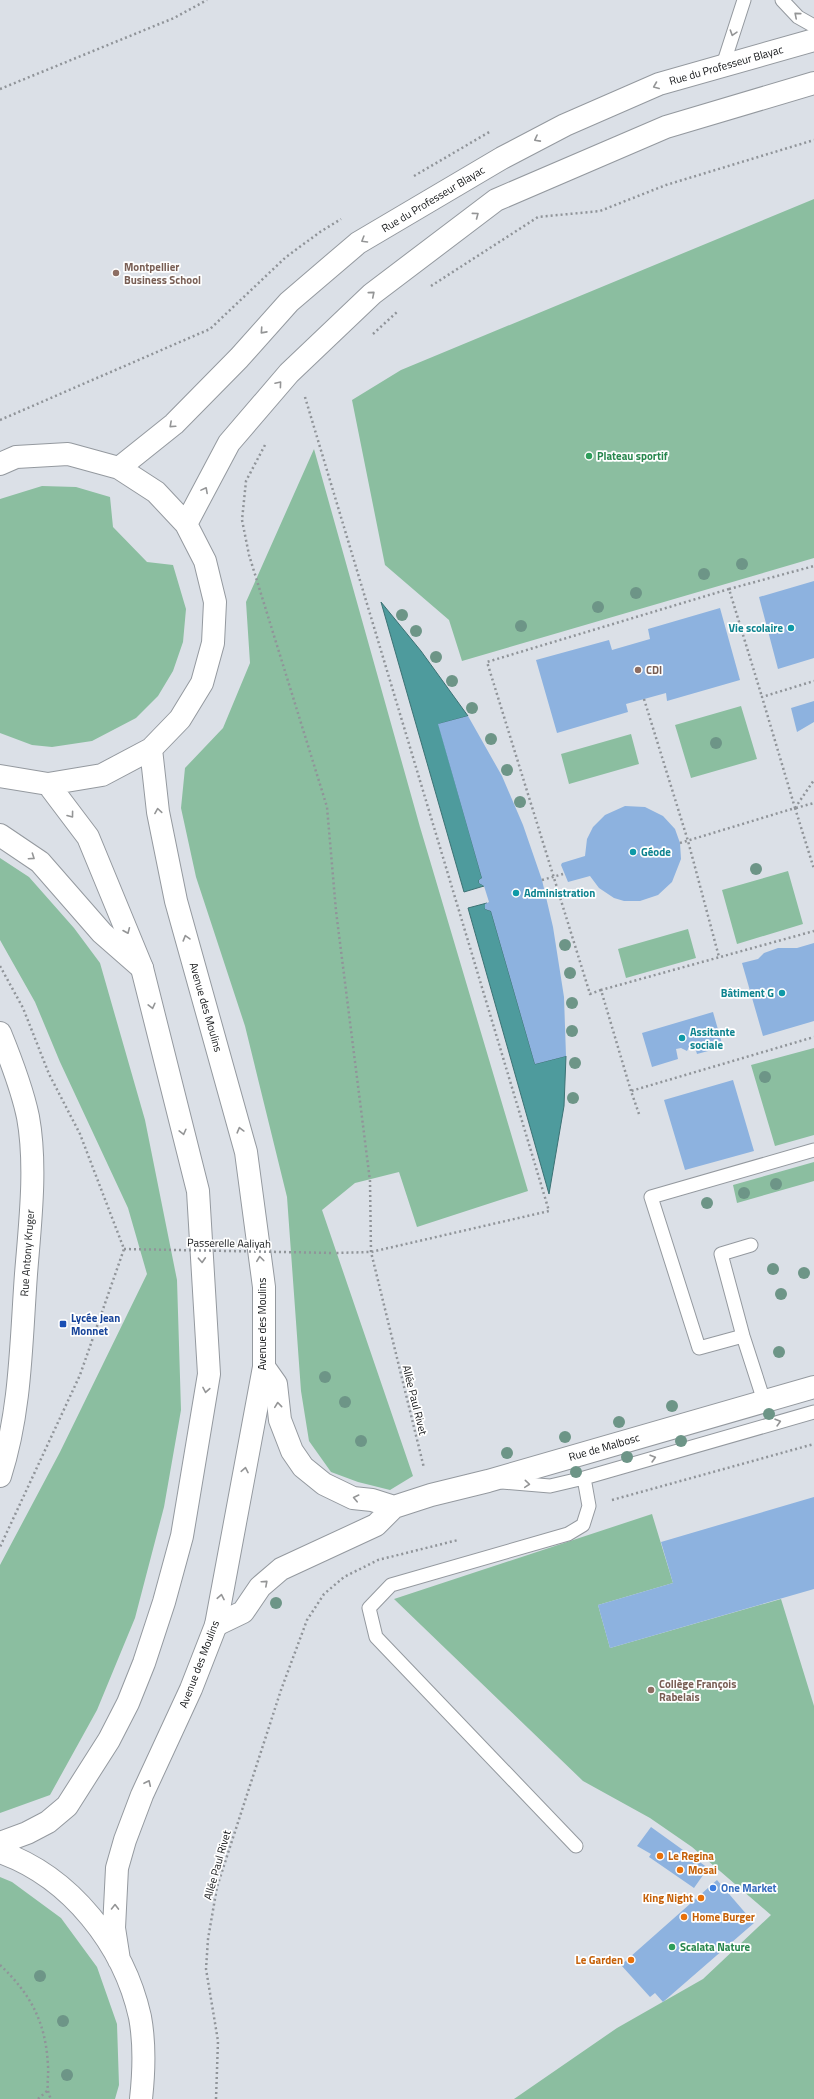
<svg xmlns="http://www.w3.org/2000/svg" width="814" height="2099" font-family="'Titillium Web',sans-serif">
<rect width="100%" height="100%" fill="#dbe0e7"/>
<path fill="#8bbea0" d="M814,199v359l-352,103 -13,-41 -64,-55 -33,-165 49,-30z
M314,449l106,378 108,364 -111,36 -18,-55 -44,11 -33,27 91,266 -23,14 -32,-8 -27,-10 -22,-31 -8,-50 -14,-194 -42,-171 -49,-149 -15,-69 4,-40 38,-40 27,-65 -4,-61z
M42,486l34,1 34,10 3,30 34,35 26,3 13,44 -3,33 -10,29 -15,25 -22,22 -44,23 -40,6 -20,-2 -32,-12v-234z
M741,706l16,53 -66,19 -16,-53z
M631,734l8,30 -70,20 -8,-30z
M0,858l29,19 45,51 26,35 45,157 32,160 4,130 -17,97 -29,111 -38,92 -47,85 -50,18v-248l60,-113 87,-178 -19,-66 -68,-146 -25,-60 -35,-62z
M788,871l15,53 -66,20 -15,-54z
M688,929l8,29 -70,20 -8,-29z
M814,1048v87l-39,11 -24,-81z
M814,1162v19l-77,22 -4,-18z
M652,1514l21,69 -75,22 12,43 171,-49 33,107v393h-300l103,-71 86,-49 68,-64 -79,-68 -42,-29 -67,-37 -189,-182z
M0,1877l12,5 49,36 36,49 20,57 2,61 -4,14h-115z"/>
<path fill="#4e9b9d" stroke="#3c7274" d="M381,602l40,49 47,65 -29,8 43,154 -3,2v3l5,3 -20,6z
M487,903l-2,6 6,2 44,153 31,-8 -2,50 -15,88 -81,-286z"/>
<path fill="#8db2df" d="M814,581v77l-36,11 -19,-72z
M720,608l20,72 -73,21 -1,-8 -40,11 2,8 -71,21 -21,-73 73,-20 3,10 38,-11 -2,-10z
M814,701v21l-17,10 -6,-24z
M468,716l34,60 21,49 19,55 11,47 11,70 2,59 -31,8 -44,-153 -6,-2v-5l4,-2 -5,-16 -5,-3v-3l3,-2 -44,-154z
M625,806l20,1 18,9 12,13 5,14 1,16 -9,23 -14,13 -18,6h-16l-10,-3 -15,-10 -9,-12 -22,6 -7,-17 1,-2 23,-7 2,-17 6,-12 12,-12z
M814,943v78l-51,15 -21,-73 16,-4 6,-6 14,-5h19z
M713,1012l10,35 -26,7 -3,-10 -4,1 -3,6 -6,-3 -5,1 2,10 -26,8 -10,-34z
M733,1080l21,71 -69,19 -21,-70z
M814,1497v92l-204,59 -12,-43 75,-22 -12,-41z
M651,1827l57,41 -14,20 -45,-31 2,-3 -14,-8z
M717,1880l37,43 -91,79 -8,-9 -5,4 -29,-32z"/>
<g fill="none" stroke-linecap="round" stroke-linejoin="round">
<defs>
<path id="lane" d="M782,0l16,17 16,9
M723,65l21,-65
M751,1245l-30,9 22,82 21,65
M743,1336l-44,12 -48,-151 163,-47
M502,1482l48,4 34,-8 230,-66
M576,1846l-200,-209 -7,-29 22,-23 177,-51 15,-9 6,-19 -5,-28"/>
<path id="street" d="M0,1033c11,27 22,55 28,84 9,49 2,107 -2,157 -5,68 -5,137 -26,202
M264,1367l12,17 4,36 12,31 11,16 21,17 29,14 19,2 22,7
M216,1625l27,-13 17,-25 21,-18 95,-44 18,-18 37,-12 57,-14 326,-94"/>
<path id="secondary" d="M0,835l40,27 62,71 40,35"/>
<path id="primary" d="M0,464l16,-7 52,-3 51,14 37,24 30,32 19,37 10,41 -2,41 -11,40 -22,36 -29,30 -49,26 -54,9 -48,-8
M119,468l55,-44 65,-66 50,-56 69,-59 144,-85 63,-33 94,-41 155,-44
M186,524l43,-81 60,-70 83,-79 124,-94 170,-73 148,-44
M0,1843l27,-10 21,-11 19,-16 42,-66 19,-37 16,-40 20,-61 18,-66 27,-162 -11,-183 -56,-223 -54,-131 -40,-53
M0,1852c71,25 124,93 140,165 5,27 4,55 1,82
M119,1960l-5,-32 3,-60 8,-28 17,-45 49,-106 25,-64 48,-258v-80l-18,-135 -70,-251 -18,-89 -7,-63"/>
</defs>
<use href="#lane" stroke="#94999f" stroke-width="15"/>
<use href="#street" stroke="#94999f" stroke-width="24"/>
<use href="#secondary" stroke="#94999f" stroke-width="24"/>
<use href="#primary" stroke="#94999f" stroke-width="24"/>
<path stroke="#909499" stroke-width="2.5" stroke-dasharray="2 3" stroke-linecap="butt" d="M0,89l174,-71 33,-18
M414,176l77,-45
M431,286l107,-69 62,-6 66,-26 148,-45
M373,334l24,-22
M305,397l244,814 -178,41 -37,1
M0,420l210,-91 76,-72 34,-25 21,-13
M265,445l-19,36 -4,39 7,35 78,252 9,104 34,270 1,71 53,216
M729,589l85,-23
M644,699l44,142 31,116
M795,808l19,61
M795,808l19,-28
M796,808l18,-5
M680,843l115,-35 -33,-111 52,-16
M542,880l21,-6
M0,966l23,42 26,66 31,60 44,115 -44,126 -80,172
M601,990l-11,4 -103,-332 242,-73 33,108
M631,1091l-30,-101 213,-59
M639,1114l-8,-23 183,-54
M612,1500l202,-56
M0,1965c31,29 46,58 48,101 1,12 -3,22 3,33
M38,2099l9,-8
M216,2099l2,-58 -12,-72 2,-30 9,-52 64,-197 26,-70 17,-26 20,-17 34,-17 80,-20"/>
<use href="#lane" stroke="#fff" stroke-width="13"/>
<use href="#street" stroke="#fff" stroke-width="22"/>
<use href="#secondary" stroke="#fff" stroke-width="22"/>
<use href="#primary" stroke="#fff" stroke-width="22"/>
<path stroke="#909499" stroke-width="2.5" stroke-dasharray="2 3" stroke-linecap="butt" d="M124,1249l210,4"/>
</g>
<g fill="#6d9587">
<circle cx="742" cy="564" r="6"/>
<circle cx="704" cy="574" r="6"/>
<circle cx="636" cy="593" r="6"/>
<circle cx="598" cy="607" r="6"/>
<circle cx="402" cy="615" r="6"/>
<circle cx="521" cy="626" r="6"/>
<circle cx="416" cy="631" r="6"/>
<circle cx="436" cy="657" r="6"/>
<circle cx="452" cy="681" r="6"/>
<circle cx="472" cy="708" r="6"/>
<circle cx="491" cy="739" r="6"/>
<circle cx="716" cy="743" r="6"/>
<circle cx="507" cy="770" r="6"/>
<circle cx="520" cy="802" r="6"/>
<circle cx="756" cy="869" r="6"/>
<circle cx="565" cy="945" r="6"/>
<circle cx="570" cy="973" r="6"/>
<circle cx="572" cy="1003" r="6"/>
<circle cx="572" cy="1031" r="6"/>
<circle cx="575" cy="1063" r="6"/>
<circle cx="765" cy="1077" r="6"/>
<circle cx="573" cy="1098" r="6"/>
<circle cx="776" cy="1184" r="6"/>
<circle cx="744" cy="1193" r="6"/>
<circle cx="707" cy="1203" r="6"/>
<circle cx="773" cy="1269" r="6"/>
<circle cx="804" cy="1273" r="6"/>
<circle cx="781" cy="1294" r="6"/>
<circle cx="779" cy="1352" r="6"/>
<circle cx="325" cy="1377" r="6"/>
<circle cx="345" cy="1402" r="6"/>
<circle cx="672" cy="1406" r="6"/>
<circle cx="769" cy="1414" r="6"/>
<circle cx="619" cy="1422" r="6"/>
<circle cx="565" cy="1437" r="6"/>
<circle cx="361" cy="1441" r="6"/>
<circle cx="681" cy="1441" r="6"/>
<circle cx="507" cy="1453" r="6"/>
<circle cx="627" cy="1457" r="6"/>
<circle cx="576" cy="1472" r="6"/>
<circle cx="276" cy="1603" r="6"/>
<circle cx="40" cy="1976" r="6"/>
<circle cx="63" cy="2021" r="6"/>
<circle cx="67" cy="2075" r="6"/>
</g>
<defs><path id="oneway-chevron" d="M-2-3.5L2.5 0L-2 3.5" fill="none" stroke-width="1.6" stroke-linecap="round" stroke-linejoin="round"/></defs>
<g stroke="#949596">
<use href="#oneway-chevron" transform="translate(797 15) rotate(-139)"/>
<use href="#oneway-chevron" transform="translate(733 33) rotate(108)"/>
<use href="#oneway-chevron" transform="translate(656 86) rotate(158)"/>
<use href="#oneway-chevron" transform="translate(537 139) rotate(152)"/>
<use href="#oneway-chevron" transform="translate(476 215) rotate(-37)"/>
<use href="#oneway-chevron" transform="translate(364 240) rotate(149)"/>
<use href="#oneway-chevron" transform="translate(372 294) rotate(-40)"/>
<use href="#oneway-chevron" transform="translate(263 331) rotate(132)"/>
<use href="#oneway-chevron" transform="translate(279 384) rotate(-50)"/>
<use href="#oneway-chevron" transform="translate(172 425) rotate(138)"/>
<use href="#oneway-chevron" transform="translate(205 490) rotate(-62)"/>
<use href="#oneway-chevron" transform="translate(158 811) rotate(-99)"/>
<use href="#oneway-chevron" transform="translate(71 815) rotate(53)"/>
<use href="#oneway-chevron" transform="translate(32 857) rotate(34)"/>
<use href="#oneway-chevron" transform="translate(127 931) rotate(67)"/>
<use href="#oneway-chevron" transform="translate(186 938) rotate(-106)"/>
<use href="#oneway-chevron" transform="translate(152 1006) rotate(76)"/>
<use href="#oneway-chevron" transform="translate(240 1130) rotate(-105)"/>
<use href="#oneway-chevron" transform="translate(183 1132) rotate(76)"/>
<use href="#oneway-chevron" transform="translate(260 1259) rotate(-97)"/>
<use href="#oneway-chevron" transform="translate(202 1260) rotate(87)"/>
<use href="#oneway-chevron" transform="translate(206 1390) rotate(100)"/>
<use href="#oneway-chevron" transform="translate(278 1405) rotate(-96)"/>
<use href="#oneway-chevron" transform="translate(778 1422) rotate(-16)"/>
<use href="#oneway-chevron" transform="translate(653 1458) rotate(-16)"/>
<use href="#oneway-chevron" transform="translate(245 1470) rotate(-79)"/>
<use href="#oneway-chevron" transform="translate(527 1484) rotate(5)"/>
<use href="#oneway-chevron" transform="translate(356 1498) rotate(-167)"/>
<use href="#oneway-chevron" transform="translate(265 1583) rotate(-42)"/>
<use href="#oneway-chevron" transform="translate(221 1597) rotate(-79)"/>
<use href="#oneway-chevron" transform="translate(148 1783) rotate(-65)"/>
<use href="#oneway-chevron" transform="translate(115 1907) rotate(-89)"/>
</g>
<g fill="#8d6e63" stroke="#fff" stroke-width="1.5">
<circle cx="116" cy="273" r="4"/>
<circle cx="638" cy="670" r="4"/>
<circle cx="651" cy="1690" r="4"/>
</g>
<g fill="#2e9e5b" stroke="#fff" stroke-width="1.5">
<circle cx="589" cy="456" r="4"/>
<circle cx="672" cy="1947" r="4"/>
</g>
<g fill="#0f9aa8" stroke="#fff" stroke-width="1.5">
<circle cx="791" cy="628" r="4"/>
<circle cx="633" cy="852" r="4"/>
<circle cx="516" cy="893" r="4"/>
<circle cx="782" cy="993" r="4"/>
<circle cx="682" cy="1038" r="4"/>
</g>
<rect fill="#1a4fb4" stroke="#fff" stroke-width="1.5" x="59" y="1320" width="8" height="8" rx="2"/>
<g fill="#e8710a" stroke="#fff" stroke-width="1.5">
<circle cx="660" cy="1856" r="4"/>
<circle cx="680" cy="1870" r="4"/>
<circle cx="701" cy="1898" r="4"/>
<circle cx="684" cy="1917" r="4"/>
<circle cx="631" cy="1960" r="4"/>
</g>
<circle fill="#3f7fe0" stroke="#fff" stroke-width="1.5" cx="713" cy="1888" r="4"/>
<g text-anchor="middle" stroke-width="3.5" stroke-linejoin="round" paint-order="stroke">
<g font-size="11" fill="#121416" stroke="#fff">
<text transform="translate(726 65) rotate(-16)" y="4">Rue du Professeur Blayac</text>
<text transform="translate(433 199) rotate(-31)" y="4">Rue du Professeur Blayac</text>
<text transform="translate(206 1007) rotate(74)" y="4">Avenue des Moulins</text>
<text transform="translate(229 1243) rotate(1)" y="4">Passerelle Aaliyah</text>
<text transform="translate(27 1253) rotate(-86)" y="4">Rue Antony Kruger</text>
<text transform="translate(262 1324) rotate(-90)" y="4">Avenue des Moulins</text>
<text transform="translate(415 1400) rotate(76)" y="4">Allée Paul Rivet</text>
<text transform="translate(604 1447) rotate(-16)" y="4">Rue de Malbosc</text>
<text transform="translate(199 1664) rotate(-69)" y="4">Avenue des Moulins</text>
<text transform="translate(217 1865) rotate(-74)" y="4">Allée Paul Rivet</text>
</g>
<g font-size="11" font-weight="bold" fill="#785e54" stroke="#fff" text-anchor="start">
<text x="124" y="271">Montpellier<tspan x="124" dy="13">Business School</tspan></text>
<text x="646" y="674">CDI</text>
<text x="659" y="1688">Collège François<tspan x="659" dy="13">Rabelais</tspan></text>
</g>
<g font-size="11" font-weight="bold" fill="#27864d" stroke="#fff" text-anchor="start">
<text x="597" y="460">Plateau sportif</text>
<text x="680" y="1951">Scalata Nature</text>
</g>
<g font-size="11" font-weight="bold" fill="#0d838f" stroke="#fff" text-anchor="start">
<text x="783" y="632" text-anchor="end">Vie scolaire</text>
<text x="641" y="856">Géode</text>
<text x="524" y="897">Administration</text>
<text x="774" y="997" text-anchor="end">Bâtiment G</text>
<text x="690" y="1036">Assitante<tspan x="690" dy="13">sociale</tspan></text>
</g>
<g font-size="11" font-weight="bold" fill="#164399" stroke="#fff" text-anchor="start">
<text x="71" y="1322">Lycée Jean<tspan x="71" dy="13">Monnet</tspan></text>
</g>
<g font-size="11" font-weight="bold" fill="#c56008" stroke="#fff" text-anchor="start">
<text x="668" y="1860">Le Regina</text>
<text x="688" y="1874">Mosai</text>
<text x="693" y="1902" text-anchor="end">King Night</text>
<text x="692" y="1921">Home Burger</text>
<text x="623" y="1964" text-anchor="end">Le Garden</text>
</g>
<g font-size="11" font-weight="bold" fill="#366cbe" stroke="#fff" text-anchor="start">
<text x="721" y="1892">One Market</text>
</g>
</g>
</svg>
